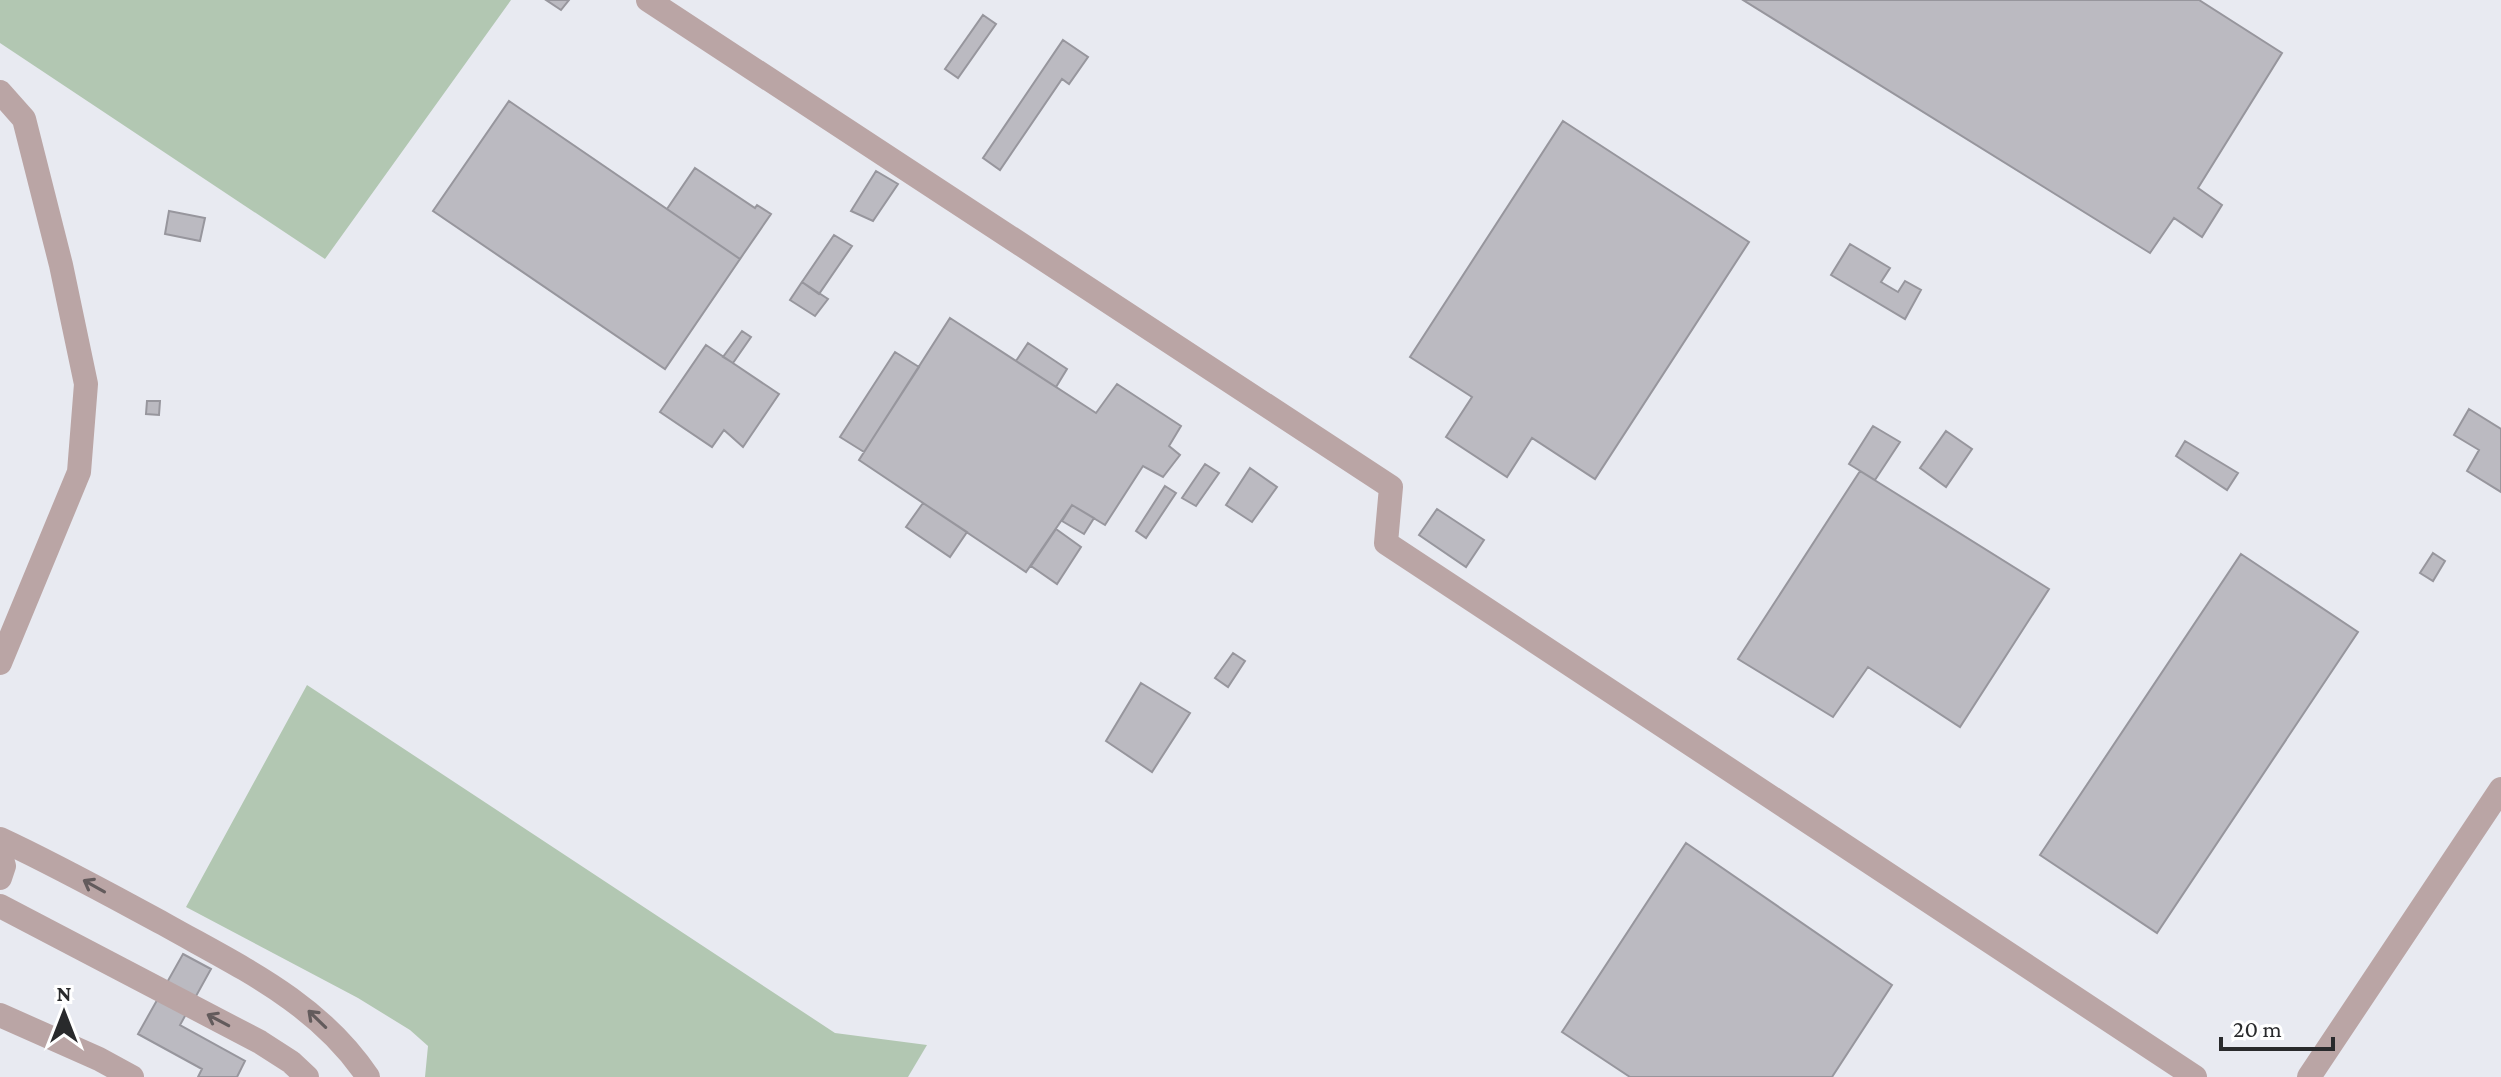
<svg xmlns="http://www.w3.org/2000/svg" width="2501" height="1077" font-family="'Crimson Pro',serif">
<rect width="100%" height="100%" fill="#e8eaf1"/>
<path fill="#b2c7b2" d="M0,0h511l-186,259 -325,-216z
M307,685l528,348 92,12 -19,32h-483l3,-31 -18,-16 -52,-32 -172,-91z"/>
<path fill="#bbbac1" stroke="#97969d" stroke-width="2" d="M546,0h23l-8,10z
M1743,0h456l83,53 -84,135 24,17 -20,32 -28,-19 -24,35z
M983,15l13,9 -38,54 -13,-9z
M1063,40l25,17 -19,27 -7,-5 -62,91 -17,-12z
M509,101l231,158 -75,110 -232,-158z
M1563,121l186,121 -154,237 -63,-41 -25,39 -61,-40 26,-40 -62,-40z
M695,168l60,40 2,-3 14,9 -31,45 -73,-50z
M876,171l22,13 -25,37 -22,-10z
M169,211l36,7 -5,23 -35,-7z
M834,235l18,11 -33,48 -17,-12z
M1850,244l40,24 -9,14 17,10 7,-11 16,9 -16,29 -74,-44z
M802,282l26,17 -13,17 -25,-16z
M950,318l146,95 21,-29 64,42 -12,20 11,9 -17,22 -20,-11 -38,59 -33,-20 -46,67 -167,-112z
M742,331l9,6 -18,26 -10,-6z
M1028,343l39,26 -11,18 -40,-26z
M706,345l73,49 -36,53 -19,-17 -12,17 -52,-35z
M895,352l24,15 -55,85 -24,-15z
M147,401h13l-1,14 -13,-1z
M2469,409l32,20v63l-34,-21 12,-21 -25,-15z
M1873,426l27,16 -25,38 -26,-16z
M1946,431l26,18 -26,38 -26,-19z
M2185,441l53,32 -11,17 -51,-34z
M1205,464l14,9 -23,33 -14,-8z
M1250,468l27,19 -25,35 -26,-17z
M1860,471l189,118 -89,138 -92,-60 -35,50 -95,-58z
M1165,486l11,7 -30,45 -10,-7z
M923,503l44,29 -17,25 -44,-30z
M1072,505l22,13 -10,16 -22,-13z
M1437,509l47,31 -18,27 -47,-32z
M1056,529l25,18 -24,37 -26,-18z
M2433,553l12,8 -12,20 -13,-8z
M2241,554l117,78 -201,301 -117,-78z
M1233,653l12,8 -17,26 -13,-9z
M1141,683l49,30 -38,59 -46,-31z
M1686,843l206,142 -60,92h-202l-68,-45z
M183,954l28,15 -31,56 65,36 -8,16h-39l4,-8 -64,-35z"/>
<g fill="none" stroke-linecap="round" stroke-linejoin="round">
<path stroke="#baa5a5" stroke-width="24" d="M648,0l743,487 -5,56 809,534
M0,92l24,27 37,146 25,119 -7,88 -79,191
M0,839c56,26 110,56 164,85 76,43 154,78 204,153
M0,852l4,14 -4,12
M0,906l260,136 31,20 16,15
M0,1015l99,44 33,18
M2309,1077l192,-288"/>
</g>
<defs><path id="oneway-shaft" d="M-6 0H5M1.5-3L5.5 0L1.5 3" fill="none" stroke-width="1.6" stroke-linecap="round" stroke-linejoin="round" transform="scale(2)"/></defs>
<g stroke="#635b5c">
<use href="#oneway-shaft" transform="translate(94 886) rotate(-151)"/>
<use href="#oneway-shaft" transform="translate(317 1019) rotate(-136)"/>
<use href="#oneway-shaft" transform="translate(218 1020) rotate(-152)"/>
</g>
<g transform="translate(64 1013)" stroke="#ffffff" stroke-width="6" paint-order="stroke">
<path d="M0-6L14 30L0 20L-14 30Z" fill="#292a2c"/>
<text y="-12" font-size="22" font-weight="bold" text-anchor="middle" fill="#292a2c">N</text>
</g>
<path d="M2221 1037v12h112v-12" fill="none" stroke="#292a2c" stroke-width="4"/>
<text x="2233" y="1037" font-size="24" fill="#292a2c" stroke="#ffffff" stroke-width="6" paint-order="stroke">20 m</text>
</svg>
